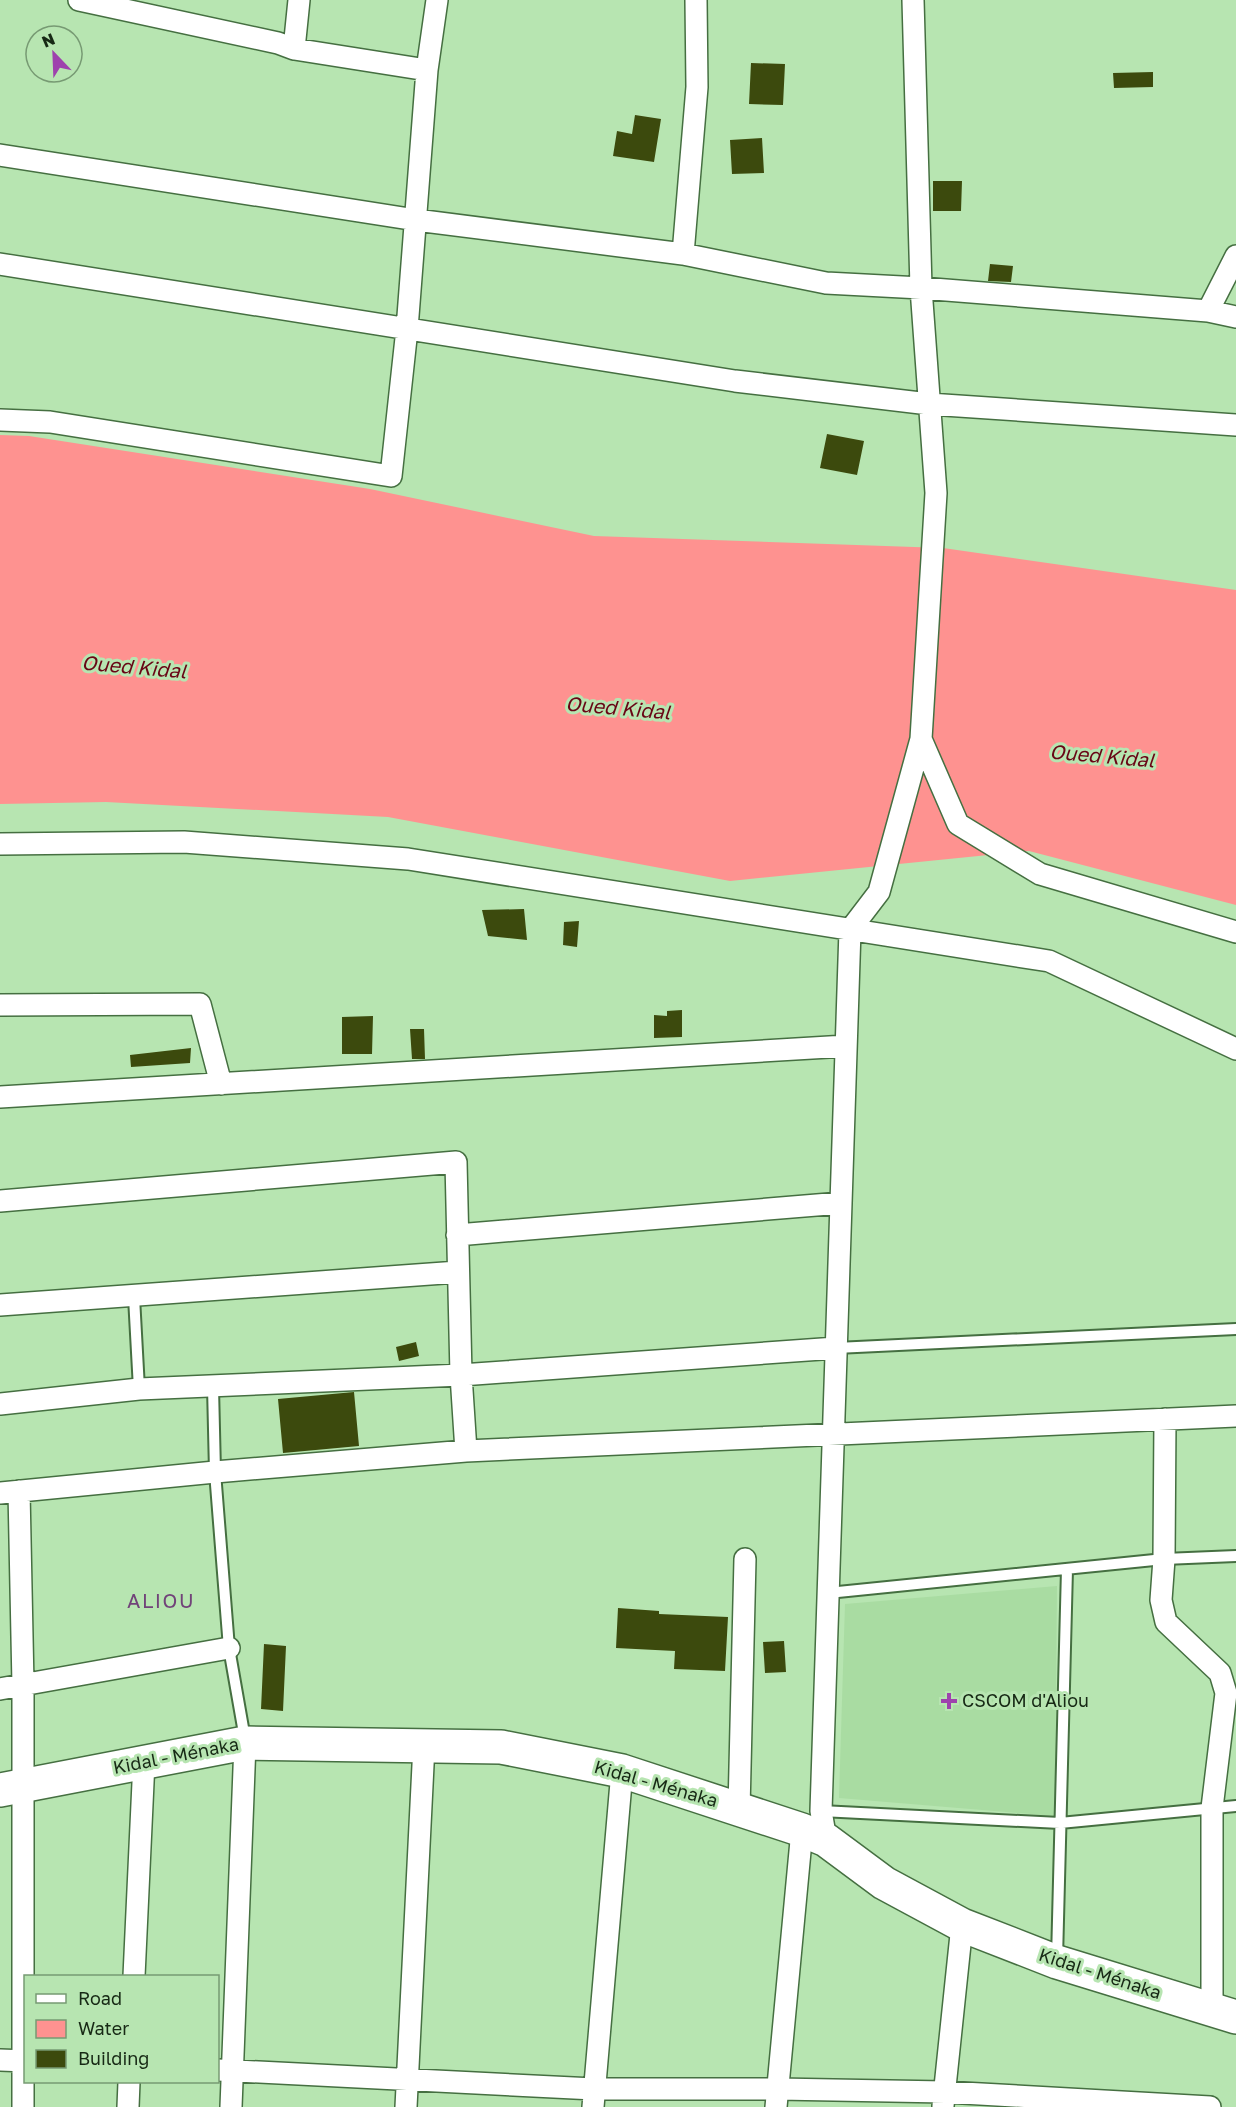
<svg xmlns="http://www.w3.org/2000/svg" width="1236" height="2107" font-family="'Golos Text',sans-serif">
<rect width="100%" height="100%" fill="#b7e5b1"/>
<path fill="#a9dca2" d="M1057,1586l-2,230 -216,-18 6,-194z"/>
<path fill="#fe9290" d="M0,435l29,1 341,53 224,47 349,12 293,42v315l-207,-54 -299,30 -342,-64 -282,-15 -106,2z"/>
<path fill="#3c4a0d" d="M751,63l34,1 -2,41 -34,-1z
M1153,72v15l-39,1 -1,-15z
M635,115l26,4 -7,43 -41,-6 4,-25 15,3z
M762,138l2,35 -32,1 -2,-34z
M933,181h29l-1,30h-28z
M990,264l23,2 -2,16 -23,-1z
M827,434l37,7 -7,34 -37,-7z
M524,909l3,31 -39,-4 -6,-26z
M579,921l-2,26 -14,-2 1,-23z
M682,1010v27l-28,1v-23l13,1v-5z
M373,1016l-1,38h-30v-37z
M410,1029h14l1,30h-13z
M191,1048l-1,15 -59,4 -1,-12z
M416,1342l3,14 -20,5 -3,-14z
M354,1392l5,54 -76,7 -5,-54z
M618,1608l41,3v3l69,3 -3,54 -51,-2 1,-18 -59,-3z
M784,1641l2,31 -21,1 -2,-31z
M264,1644l22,2 -3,65 -22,-2z"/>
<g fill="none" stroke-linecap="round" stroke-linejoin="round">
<defs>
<path id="service" d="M134,1297l5,92
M836,1348l400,-19
M213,1387l2,85 14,176 16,91
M828,1593l336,-34 72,-3
M821,1811l239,12 176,-17
M1057,1959l10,-390"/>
<path id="minor" d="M79,0l199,43 16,6 133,21
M294,49l5,-49
M0,155l416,65 267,34 143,29 95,5 287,23 28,6
M683,254l14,-167 -1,-87
M0,264l735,117 194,23 307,21
M1208,311l28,-55
M0,420l50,2 341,54 16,-147 20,-259 10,-70
M921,739l37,85 82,50 196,58
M0,844l184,-2 224,17 641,102 187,88
M0,1005l200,-1 21,80
M0,1097l846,-51
M0,1201l456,-39 5,213 5,76
M457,1235l384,-32
M0,1305l458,-33
M0,1404l139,-15 322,-14 375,-27
M1165,1419l-1,140 -3,41 5,22 54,51 6,20 -14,115v202
M19,1491l4,194v422
M0,1493l215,-21 251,-21 770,-35
M0,1689l229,-41
M739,1809l6,-250
M826,1840l-5,-29 29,-881 29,-38 42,-153 15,-246 -15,-205 -8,-288
M134,1976l10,-215
M0,2060l26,1
M218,2070l376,19h184l167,3 265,15
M943,2106l19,-181
M128,2107l1,-25
M231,2107l14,-364
M406,2107l18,-362
M593,2107l29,-336
M776,2107l26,-277"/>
<path id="primary" d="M0,1790l245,-47 256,4 121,24 180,59 24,10 58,43 78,42 95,37 179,55"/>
</defs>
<use href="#service" stroke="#456f41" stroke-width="14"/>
<use href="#minor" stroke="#456f41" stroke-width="24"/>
<use href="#primary" stroke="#456f41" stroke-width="36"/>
<use href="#service" stroke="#fff" stroke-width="10"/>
<use href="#minor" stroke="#fff" stroke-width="21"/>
<use href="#primary" stroke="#fff" stroke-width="33"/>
</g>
<path fill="#9e42ad" stroke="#b7e5b1" stroke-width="2" d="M946 1692h6v6h6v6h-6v6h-6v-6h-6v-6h6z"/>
<g text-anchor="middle" stroke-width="6" stroke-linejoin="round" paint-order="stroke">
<g font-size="18" fill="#172915" stroke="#b7e5b1" text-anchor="start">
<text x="962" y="1707">CSCOM d'Aliou</text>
</g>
<g font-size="18" fill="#172915" stroke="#b7e5b1">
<text transform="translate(176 1756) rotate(-11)" y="6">Kidal - Ménaka</text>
<text transform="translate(656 1784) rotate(16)" y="6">Kidal - Ménaka</text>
<text transform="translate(1100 1974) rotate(18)" y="6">Kidal - Ménaka</text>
</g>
<g font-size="20" font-style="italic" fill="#680515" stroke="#b7e5b1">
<text transform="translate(134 667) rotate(5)" y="7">Oued Kidal</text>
<text transform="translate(618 708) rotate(5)" y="7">Oued Kidal</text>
<text transform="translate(1102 756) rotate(5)" y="7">Oued Kidal</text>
</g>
<g font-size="20" letter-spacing="1.5" fill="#714379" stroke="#b7e5b1">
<text x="161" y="1608">ALIOU</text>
</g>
</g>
<rect x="24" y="1975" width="195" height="108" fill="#b7e5b1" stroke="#779a73" stroke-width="1.5"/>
<rect x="36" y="1994" width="30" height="9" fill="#ffffff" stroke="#779a73" stroke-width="1.5"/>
<text x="78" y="2005" font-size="18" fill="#172915">Road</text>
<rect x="36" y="2020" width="30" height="18" fill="#fe9290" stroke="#779a73" stroke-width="1.5"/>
<text x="78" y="2035" font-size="18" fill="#172915">Water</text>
<rect x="36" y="2050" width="30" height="18" fill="#3c4a0d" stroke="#779a73" stroke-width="1.5"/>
<text x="78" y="2065" font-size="18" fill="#172915">Building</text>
<g transform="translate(54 54) rotate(337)"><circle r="28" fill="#b7e5b1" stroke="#779a73" stroke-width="1.5"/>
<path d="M0-4.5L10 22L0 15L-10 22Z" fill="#9e42ad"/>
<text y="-9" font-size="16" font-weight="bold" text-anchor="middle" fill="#172915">N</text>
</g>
</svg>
